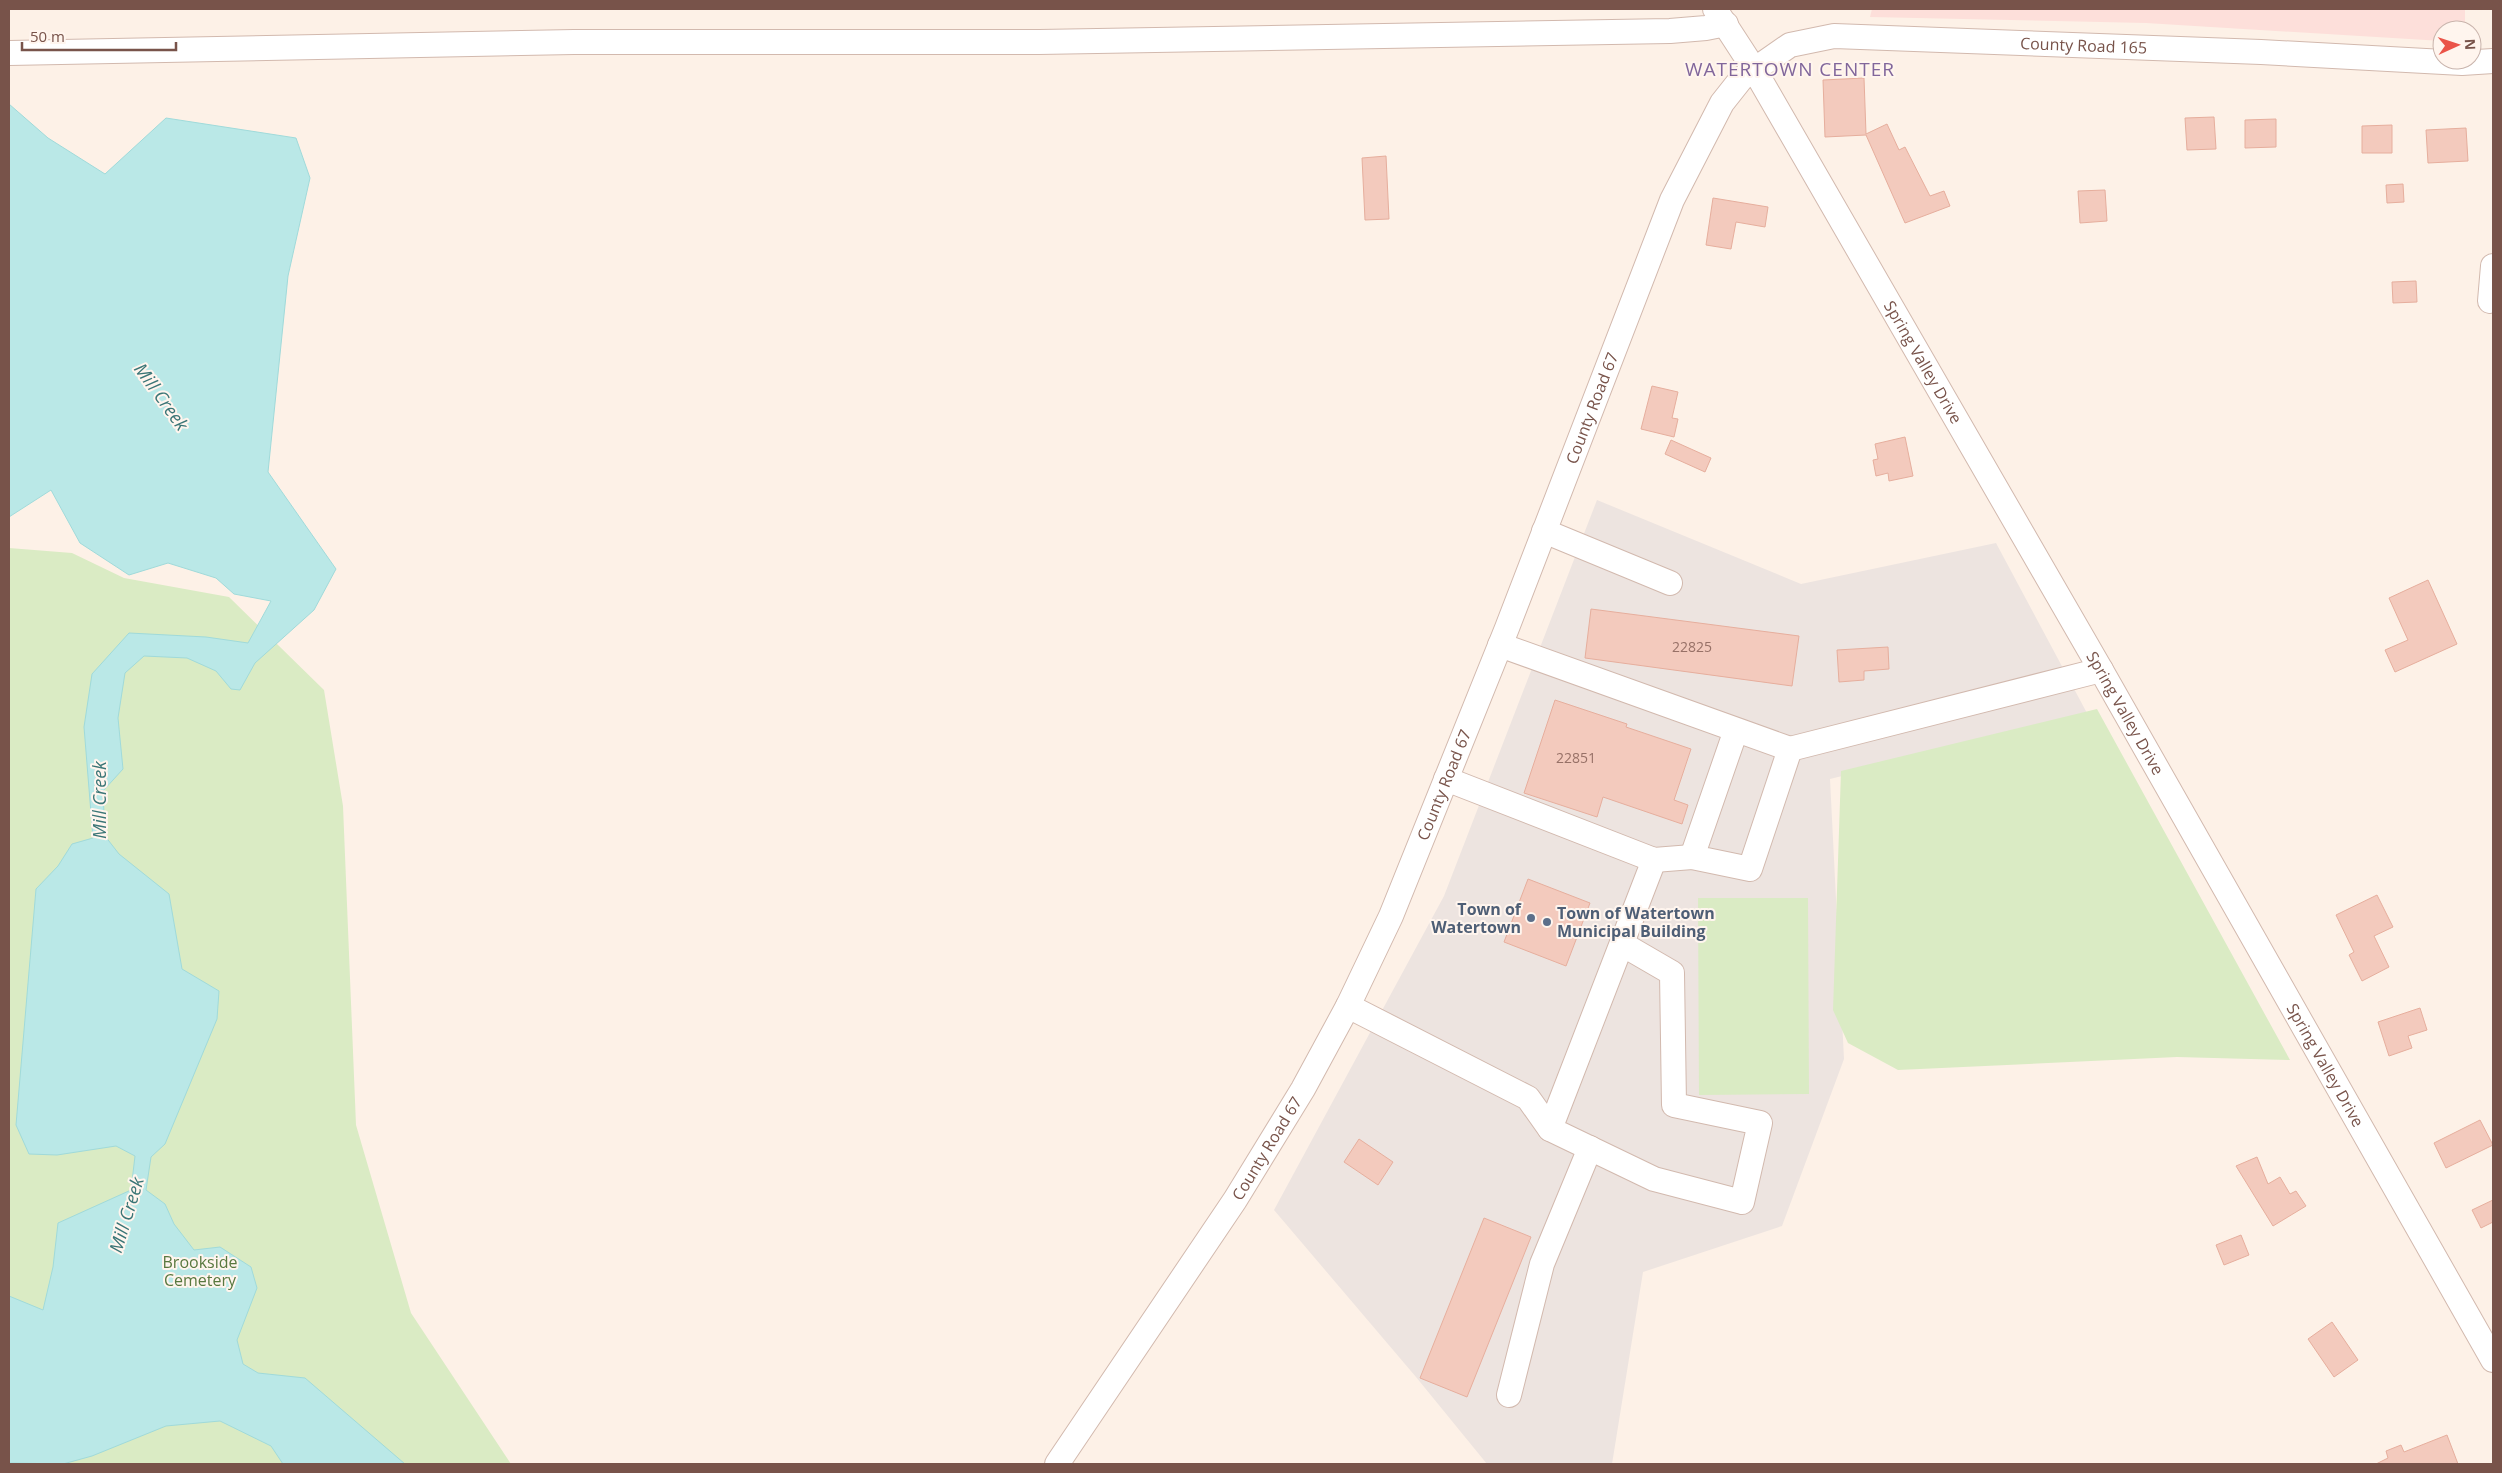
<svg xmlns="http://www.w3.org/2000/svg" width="2502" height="1473" font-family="'Open Sans',sans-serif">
<rect width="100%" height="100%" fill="#fdf1e7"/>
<path fill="#fddfda" d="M1872,9h593v21h-23v11l-296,-18 -276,-6z"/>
<path fill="#ede4e0" d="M1597,500l204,84 195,-41 92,172 -258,64 14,280 -62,167 -139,46 -31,192h-125l-71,-87 -142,-167 170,-314z"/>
<path fill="#daebc4" d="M9,548l63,5 52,25 105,19 95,93 19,116 13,319 55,188 100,151h-502z
M2097,709l193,351 -113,-3 -279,13 -50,-27 -15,-33 8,-239z
M1698,898h110l1,196 -110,1z"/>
<path fill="#bae8e7" stroke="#a0dada" d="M9,104l39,34 57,36 61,-56 130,20 14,40 -22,98 -20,196 68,97 -22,41 -59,53 -15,27 -9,-1 -15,-18 -29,-13 -43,-2 -19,17 -7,45 5,51 -20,22 2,45 14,18 50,40 13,75 37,22 -2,28 -52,125 -14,13 -5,33 19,14 9,20 20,26 26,-3 31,20 6,21 -20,52 6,24 15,9 47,5 100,86h-122l-12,-18 -51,-25 -54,5 -74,30 -29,8 -54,-1v-167l34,14 10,-43 5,-44 73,-33 4,-34 -19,-10 -59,9 -28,-1 -13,-29 20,-236 22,-23 14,-22 21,-6 -9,-111 8,-53 37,-41 77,4 42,6 23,-42 -37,-7 -18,-16 -48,-15 -39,12 -49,-32 -29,-53 -42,27z"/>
<path fill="#f3cabd" stroke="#e6ae9d" d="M1864,78l2,56 21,-10 12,26 6,-3 25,49 14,-5 6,15 -45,17 -39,-88 -41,2 -2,-57z
M2214,117l2,32 -29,1 -2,-32z
M2276,119v28l-31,1v-28z
M2392,125v28h-30v-27z
M2466,128l2,33 -40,2 -2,-33z
M1386,156l3,63 -24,1 -3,-62z
M2403,184l1,18 -17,1 -1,-18z
M2105,190l2,31 -27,2 -2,-32z
M1713,198l55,9 -3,20 -29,-5 -5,27 -25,-4z
M2416,281l1,21 -24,1 -1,-21z
M1652,386l26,6 -6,26 6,1 -4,18 -33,-8z
M1905,437l8,39 -24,5 -1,-8 -12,3 -3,-16 5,-1 -3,-15z
M1671,440l40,18 -6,14 -40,-18z
M2428,580l29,64 -62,28 -10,-22 23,-10 -19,-42z
M1591,609l208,27 -7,50 -207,-28z
M1888,647l1,22 -25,2v9l-25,2 -2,-32z
M1555,700l72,24 -1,3 65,22 -17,51 14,5 -6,19 -79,-27 -6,20 -73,-24z
M1528,879l62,24 -24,63 -62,-24z
M2377,895l16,32 -19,9 15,31 -27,14 -13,-26 5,-3 -18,-37z
M2420,1008l7,22 -19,6 4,12 -23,8 -11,-34z
M2480,1120l13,25 -47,23 -12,-25z
M1359,1139l34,23 -15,23 -34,-23z
M2257,1157l11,27 12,-7 10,17 6,-3 10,15 -33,20 -37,-60z
M2493,1200v22l-12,6 -9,-18z
M1484,1218l47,19 -64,160 -47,-19z
M2241,1235l8,20 -25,10 -8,-20z
M2332,1322l26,38 -24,17 -26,-38z
M2447,1435l11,29h-82l12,-6 -2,-7 15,-6 3,7z"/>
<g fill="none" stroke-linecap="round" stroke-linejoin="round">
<defs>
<g id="minor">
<path id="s1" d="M1715,9l39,60 347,601 392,690"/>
<path d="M9,53l565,-11h465l631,-11 36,-3 20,-4"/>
<path d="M2490,301l3,-35"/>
<path d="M1544,531l126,52"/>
<path d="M1500,645l290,104 -40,120 -58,-12 44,-127"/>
<path d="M1790,749l311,-79"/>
<path d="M1446,779l208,81 38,-3"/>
<path d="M1622,944l50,29 2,132 86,18 -18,79 -88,-23 -104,-50 104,-269"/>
<path d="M1348,1006l180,92 22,31"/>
<path d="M1509,1395l33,-131 48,-116"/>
<path id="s2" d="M1057,1464l178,-264 68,-111 45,-83 43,-90 116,-288 165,-428 50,-97 19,-24 49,-34 44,-9 427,16 201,11 31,-2"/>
</g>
</defs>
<use href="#minor" stroke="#d2b9ae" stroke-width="26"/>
<use href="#minor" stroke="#fff" stroke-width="24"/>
</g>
<g fill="#5c6f8a" stroke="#fff5ee" stroke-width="2">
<circle cx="1531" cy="918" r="5"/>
<circle cx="1547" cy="922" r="5"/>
</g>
<g text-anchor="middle" stroke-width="4" stroke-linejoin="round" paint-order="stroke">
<g font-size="14" fill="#977167">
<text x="1692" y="652">22825</text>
<text x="1576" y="763">22851</text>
</g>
<g font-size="16" fill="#78534a" stroke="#fff5ee">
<text dy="6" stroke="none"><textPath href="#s2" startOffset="1906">County Road 165</textPath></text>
<text dy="6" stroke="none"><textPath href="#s1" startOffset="410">Spring Valley Drive</textPath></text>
<text dy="6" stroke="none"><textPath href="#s2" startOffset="1189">County Road 67</textPath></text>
<text dy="6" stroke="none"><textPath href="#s1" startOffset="815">Spring Valley Drive</textPath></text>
<text dy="6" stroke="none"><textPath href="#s2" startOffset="784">County Road 67</textPath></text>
<text dy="6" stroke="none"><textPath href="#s1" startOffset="1220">Spring Valley Drive</textPath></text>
<text dy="6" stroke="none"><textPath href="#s2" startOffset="379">County Road 67</textPath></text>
</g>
<g font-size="16" font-weight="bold" fill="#4e5e75" stroke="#fff5ee" text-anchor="end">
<text x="1521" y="915">Town of<tspan x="1521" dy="18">Watertown</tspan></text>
<text x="1557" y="919" text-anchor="start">Town of Watertown<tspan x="1557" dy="18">Municipal Building</tspan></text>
</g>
<g font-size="16" fill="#58783f" stroke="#fff5ee">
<text x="200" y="1268">Brookside<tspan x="200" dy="18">Cemetery</tspan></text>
</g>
<g font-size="18" font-style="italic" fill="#3a7576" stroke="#fff5ee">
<text transform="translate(161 397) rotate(54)" y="6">Mill Creek</text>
<text transform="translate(100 800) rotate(-90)" y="6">Mill Creek</text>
<text transform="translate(127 1215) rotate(-73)" y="6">Mill Creek</text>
</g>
<g font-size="19" letter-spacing="1" fill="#81669b" stroke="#fff5ee">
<text x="1790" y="76">WATERTOWN CENTER</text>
</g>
</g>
<rect width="2502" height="1473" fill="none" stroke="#78534a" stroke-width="20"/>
<g transform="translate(2457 45) rotate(87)"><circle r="24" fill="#fff5ee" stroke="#c9b4ac"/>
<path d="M0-4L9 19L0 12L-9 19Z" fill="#ea5449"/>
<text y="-8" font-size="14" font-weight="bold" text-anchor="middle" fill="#78534a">N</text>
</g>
<path d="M22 42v8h154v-8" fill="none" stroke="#78534a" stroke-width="2.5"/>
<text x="30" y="42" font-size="15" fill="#78534a" stroke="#fff5ee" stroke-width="4" paint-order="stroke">50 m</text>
</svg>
